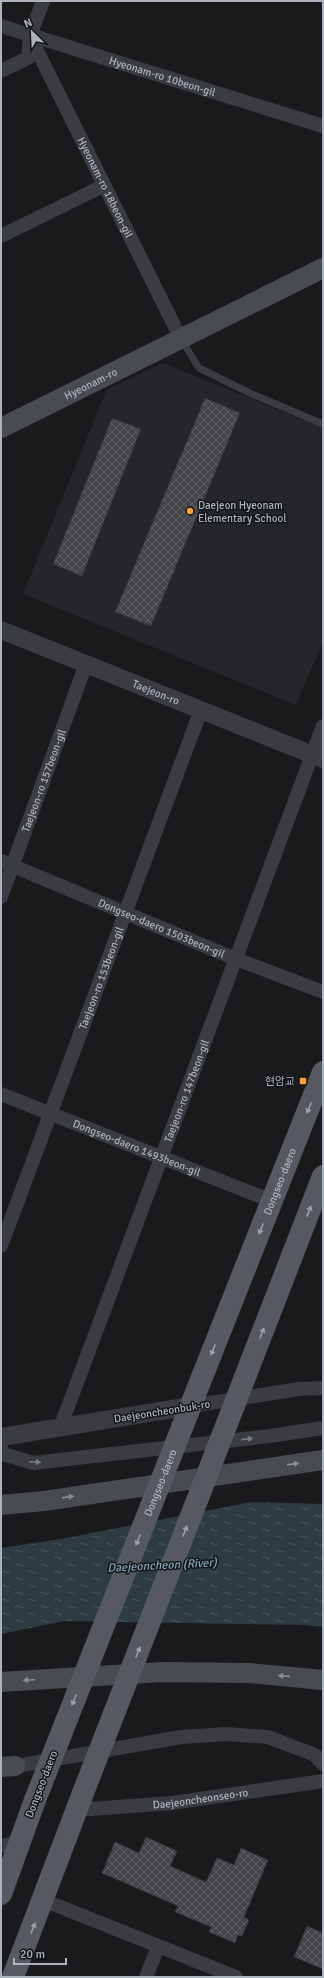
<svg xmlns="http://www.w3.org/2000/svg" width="324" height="1978" font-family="Signika,'Noto Sans KR',sans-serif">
<defs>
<pattern id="water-ripples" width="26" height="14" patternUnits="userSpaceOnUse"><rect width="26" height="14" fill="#2e3b41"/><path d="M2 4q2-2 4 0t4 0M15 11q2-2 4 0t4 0" fill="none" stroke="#4a555a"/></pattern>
<pattern id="building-cross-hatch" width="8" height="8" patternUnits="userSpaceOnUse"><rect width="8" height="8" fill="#434549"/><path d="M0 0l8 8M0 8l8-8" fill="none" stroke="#5b5d61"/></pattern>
</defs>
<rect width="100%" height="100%" fill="#1a1a1c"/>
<path fill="#252629" d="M163,363l160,65v213l-27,64 -273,-111 84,-205z"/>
<path fill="url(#water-ripples)" d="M251,1502l72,2v123l-20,-2 -239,-4 -63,13v-86l60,-9z"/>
<path fill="url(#building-cross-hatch)" stroke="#333438" d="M205,398l35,15 -89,213 -36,-14z
M112,418l29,11 -59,147 -29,-12z
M146,1837l31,14 -7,15 36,16 11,-24 17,7 7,-17 27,12 -24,57 5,3 -7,16 -4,-1 -3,8 -26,-11 2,-5 -36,-15 3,-6 -76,-33 13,-31 24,11z
M307,1926l16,7v36l-29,-12z"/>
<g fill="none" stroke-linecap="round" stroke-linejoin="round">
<path stroke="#3a3c41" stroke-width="7" d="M181,339l18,29 53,26 71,30"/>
<g stroke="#3a3c41" stroke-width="14">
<path id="s1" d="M1,26l322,100"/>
<path id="s2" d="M30,36l151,303"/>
<path d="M1,71l27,-13 2,-22 13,-35"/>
<path d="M1,236l102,-50"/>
<path id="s3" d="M1,861l235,98 87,33"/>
<path id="s4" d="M1,897l85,-233"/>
<path id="s5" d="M1,1094l271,107"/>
<path id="s6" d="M1,1246l200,-536"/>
<path d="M191,1406l108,-17 24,-1"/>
<path id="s7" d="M60,1428l263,-702"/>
<path d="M1,1448l2,6 30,9 237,-27 53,-8"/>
<path d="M5,1768l176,-31 45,-3 42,3 47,18 8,9"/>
<path id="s8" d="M77,1810l95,-7 151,-22"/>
<path d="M1,1846l17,-3"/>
<path d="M43,1900l193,77"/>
<path d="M146,1977l12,-30"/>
</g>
<g stroke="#3a3c41" stroke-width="18">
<path id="s9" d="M1,630l322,129"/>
<path d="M1,1437l190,-31"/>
</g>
<g stroke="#484c51" stroke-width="20">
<path id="s10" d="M1,428l322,-160"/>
<path d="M1,1505l43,-4 279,-41"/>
<path d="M1,1682l161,-10 87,1 74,7"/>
<path d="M1,1767l14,-1"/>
</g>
<g stroke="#565a60" stroke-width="22">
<path d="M228,1421l95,-245"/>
<path id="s11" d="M183,1425l140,-353"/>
<path d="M1,1894l34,-94"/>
<path d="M13,1977l70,-184"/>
</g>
<g stroke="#565a60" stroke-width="22">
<path d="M83,1793l145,-372"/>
<path id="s12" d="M35,1800l148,-375"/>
</g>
</g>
<defs><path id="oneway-solid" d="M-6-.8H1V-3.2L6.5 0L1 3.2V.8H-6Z"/></defs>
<g fill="#9ba1aa">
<use href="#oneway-solid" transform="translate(309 1108) rotate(112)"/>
<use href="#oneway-solid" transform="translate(309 1211) rotate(-69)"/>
<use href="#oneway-solid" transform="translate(261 1229) rotate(112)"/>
<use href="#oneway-solid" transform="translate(262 1333) rotate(-69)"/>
<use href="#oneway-solid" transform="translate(213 1350) rotate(112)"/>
<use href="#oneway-solid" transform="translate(185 1531) rotate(-69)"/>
<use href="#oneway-solid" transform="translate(138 1540) rotate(112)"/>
<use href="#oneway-solid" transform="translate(138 1652) rotate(-69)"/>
<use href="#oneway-solid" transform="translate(74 1700) rotate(112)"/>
<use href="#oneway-solid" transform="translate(33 1928) rotate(-69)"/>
</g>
<g fill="#797d85">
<use href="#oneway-solid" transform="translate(247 1439) rotate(-7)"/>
<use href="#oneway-solid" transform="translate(35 1462) rotate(3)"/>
</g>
<g fill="#898f97">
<use href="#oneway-solid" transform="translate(293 1464) rotate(-8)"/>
<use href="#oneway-solid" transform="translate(68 1497) rotate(-8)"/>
<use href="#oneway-solid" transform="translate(284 1676) rotate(-175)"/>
<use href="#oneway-solid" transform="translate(29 1680) rotate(177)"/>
</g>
<g fill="#faa034" stroke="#141517" stroke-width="1.5">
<circle cx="190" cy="511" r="4"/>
<rect x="299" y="1077" width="8" height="8" rx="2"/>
</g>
<g text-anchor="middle" stroke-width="3" stroke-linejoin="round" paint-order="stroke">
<g font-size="11" fill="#acb3bc" stroke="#141517">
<text dy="4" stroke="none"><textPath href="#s1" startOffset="169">Hyeonam-ro 10beon-gil</textPath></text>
<text dy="4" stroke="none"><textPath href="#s2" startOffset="169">Hyeonam-ro 18beon-gil</textPath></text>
<text dy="4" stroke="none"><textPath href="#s10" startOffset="100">Hyeonam-ro</textPath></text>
<text dy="4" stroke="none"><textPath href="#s9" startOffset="167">Taejeon-ro</textPath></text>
<text dy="4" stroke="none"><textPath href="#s4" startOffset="124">Taejeon-ro 157beon-gil</textPath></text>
<text dy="4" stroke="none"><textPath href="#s3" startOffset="174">Dongseo-daero 1503beon-gil</textPath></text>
<text dy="4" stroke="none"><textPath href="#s6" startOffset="286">Taejeon-ro 153beon-gil</textPath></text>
<text dy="4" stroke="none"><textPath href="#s7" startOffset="360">Taejeon-ro 147beon-gil</textPath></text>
<text dy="4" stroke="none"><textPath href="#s5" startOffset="146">Dongseo-daero 1493beon-gil</textPath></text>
<text dy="4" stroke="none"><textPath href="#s11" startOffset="262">Dongseo-daero</textPath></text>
<text transform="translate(162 1411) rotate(-9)" y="4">Daejeoncheonbuk-ro</text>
<text dy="4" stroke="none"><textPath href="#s12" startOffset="341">Dongseo-daero</textPath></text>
<text transform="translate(41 1784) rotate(-69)" y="4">Dongseo-daero</text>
<text dy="4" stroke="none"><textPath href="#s8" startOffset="124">Daejeoncheonseo-ro</textPath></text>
</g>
<g font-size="11" fill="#acb3bc" stroke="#141517" text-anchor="start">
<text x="198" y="509">Daejeon Hyeonam<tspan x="198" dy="13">Elementary School</tspan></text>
<text x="295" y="1085" text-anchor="end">현암교</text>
</g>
<g font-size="12" font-style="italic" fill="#82a5b8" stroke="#141517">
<text transform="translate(162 1565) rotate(-3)" y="4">Daejeoncheon (River)</text>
</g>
</g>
<rect width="324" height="1978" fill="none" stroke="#acb3bc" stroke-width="4"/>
<g transform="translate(32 32) rotate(336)" stroke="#141517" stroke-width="3" paint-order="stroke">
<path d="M0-3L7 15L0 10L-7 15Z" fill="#acb3bc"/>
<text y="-6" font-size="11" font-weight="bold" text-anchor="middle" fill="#acb3bc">N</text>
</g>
<path d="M14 1958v6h52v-6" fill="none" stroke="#acb3bc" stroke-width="2"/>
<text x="20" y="1958" font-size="12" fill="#acb3bc" stroke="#141517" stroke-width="3" paint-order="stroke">20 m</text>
</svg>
